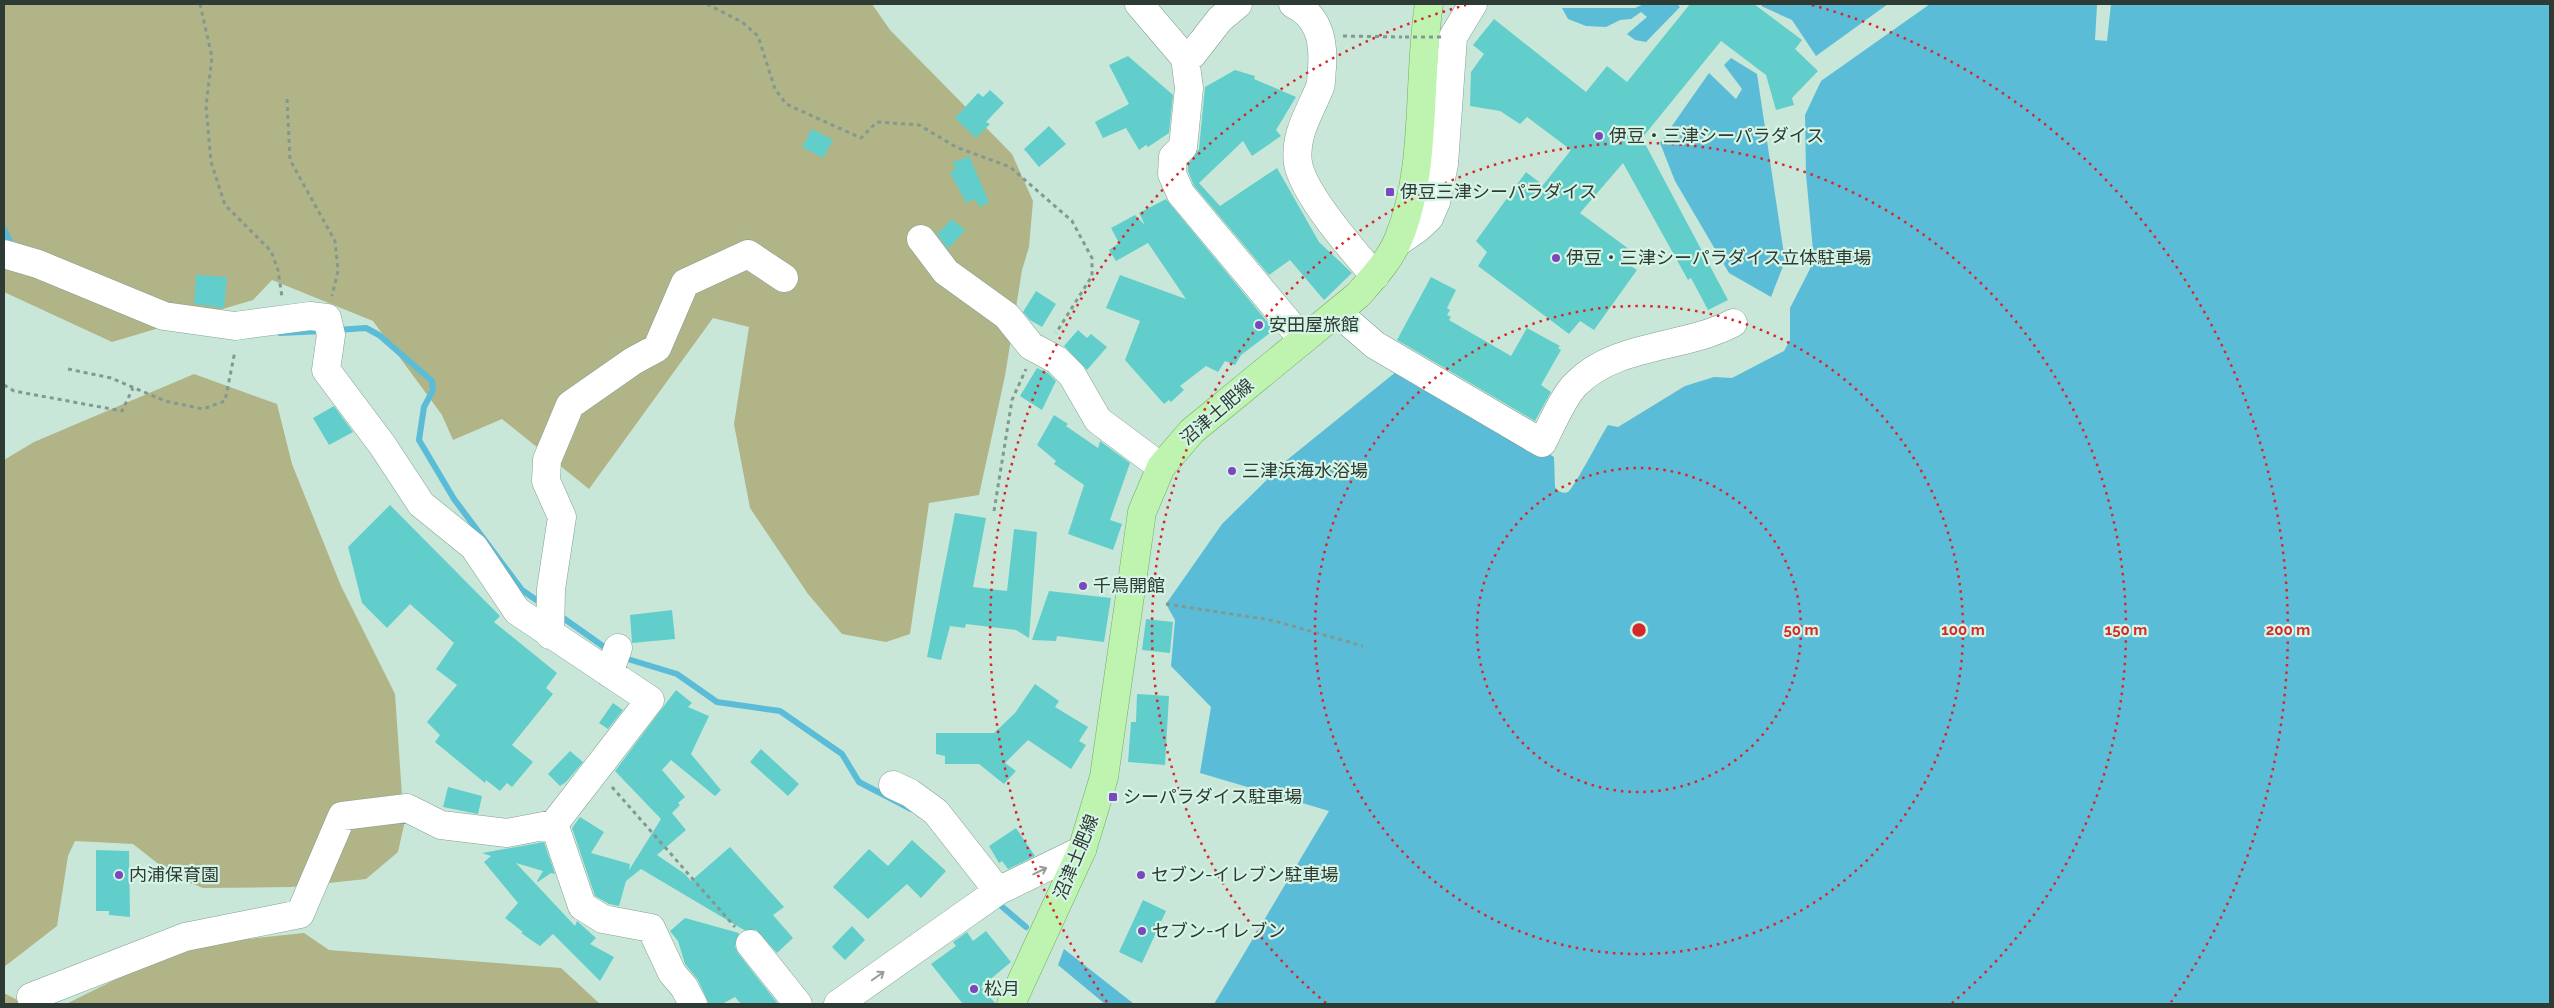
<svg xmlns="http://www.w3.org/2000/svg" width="2554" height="1008" font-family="Raleway,'Noto Sans JP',sans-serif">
<rect width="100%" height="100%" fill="#c8e7d8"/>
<path fill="#b0b487" d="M4,4h868l18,26 122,124 21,47 -4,46 -7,23 -17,106 -26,119 -50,8 -19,131 -24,8 -44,-8 -34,-40 -58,-86 -16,-84 15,-97 -36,-9 -124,171 -87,-70 -49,21 -11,-25 -69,-94 -101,-41 -19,20 -141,42 -108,-50z
M194,374l83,30 15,60 49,122 54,108 9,131 -6,27 -32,27 -75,8 -88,1 -28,-11 -42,-33 -58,-3 -7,15 -11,70 -53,41v-507l30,-18z
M304,933l25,17 232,18 39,36h-534l117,-58z
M4,993l21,11h-21z"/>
<path fill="#5bbcd8" d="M1644,4h33l3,3 -34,35 -11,-2 -8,-6 20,-17 -6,-5 -10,7 -11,1 -14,7 -20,-1 -18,-7 -6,-11h73z
M1763,4h125l-72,52 -24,-36 -31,-14z
M1930,4l167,1 -2,35 12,1 4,-37h439v1000h-1336l115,-193 -129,-38 11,-66 -40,-41 4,-46 -9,-16 56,-80 65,-64 115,-93 152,90 1,30c3,4 7,7 13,5 5,-2 34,-58 40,-67l10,2 67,-41 29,-9 18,1 52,-27 6,-11v-32l24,-47 -8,-87 -1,-59 16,-34z
M1731,58l26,16 28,187 -14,36 -42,-24 -54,-92 -15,-38 49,-70 27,26 6,-10 -18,-24z
M1064,949l70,55h-29l-47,-39z"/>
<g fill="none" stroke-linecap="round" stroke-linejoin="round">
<path stroke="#5bbcd8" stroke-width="6" d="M4,229l9,19
M337,330l29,-2 13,7 53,46 1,9 -9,17 -5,33 35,59 68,91 20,14
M280,333l42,-2
M559,615l51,36
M621,657l56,17 40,28 63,9 62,43 17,28 52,27
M999,904l27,23"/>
</g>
<path fill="#62cecb" d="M1690,4h64l48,36 -7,9 23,22 -26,27 2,7 -18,5 -10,-35 -45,-34 -79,97 86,162 -20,10 -17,-32 -3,2 -65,-117 -43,50 53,39 -7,11 11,7 -43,60 -14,-9 -11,13 -91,-68 9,-14 -11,-11 50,-69 17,13 28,-35 -44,-33 -7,7 -20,-13 -30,-5 1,-34 13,-18 -11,-9 21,-26 92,73 21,-26 20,16z
M1128,56l45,39 -4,38 -21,14 -2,-2 -7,5 -13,-22 -23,10 -8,-16 34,-18 -20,-39z
M1235,70l20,6 -1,3 42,18 -20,33 5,6 -29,20 -9,-15 -44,42 21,23 57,-38 42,74 33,31 -28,27 -34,-40 -21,15 -75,-89 -6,-15v-7l11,-15 6,-62z
M990,90l14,13 -18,19 4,2 -14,14 -21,-20 23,-25 5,4z
M1049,126l17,18 -27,23 -15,-18z
M812,129l21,11 -10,18 -21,-11z
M969,156l20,46 -9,5 -5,-8 -9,4 -16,-31 6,-3 -4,-6z
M1166,199l108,131 -33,25 -6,10 -10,-4 -7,11 -12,-6 -26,20 4,4 -13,12 -2,-2 -5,4 -39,-44 15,-39 -34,-13 14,-33 66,24 -38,-56 -32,18 -7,-11 10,-7 -8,-15 24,-13 10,10 -6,-12z
M952,219l13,11 -17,19 -11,-15z
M196,275l31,2 -3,31 -30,-4z
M1431,277l25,13 -9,18 3,2 -3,5 4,2 -2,3 62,36 16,-28 33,18 -2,2 3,2 -20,35 10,7 -16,29 -138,-81z
M1036,291l20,13 -14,23 -12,-7 -7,-8z
M1078,330l9,8 4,-4 16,13 -20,23 -23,-24z
M1037,368l11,5 8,8 -14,29 -22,-14z
M334,406l19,26 -24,13 -16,-27z
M1054,415l14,9 -2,2 32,22 2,-7 30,22 -20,57 12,4 -9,26 -45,-16 16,-49 -30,-21 2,-3 -19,-16z
M390,505l110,111 -6,6 63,51 -11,15 7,6 -41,51 21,17 -21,25 -5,-4 -7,8 -14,-11 -1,3 -50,-41 5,-7 -13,-13 30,-37 -21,-16 18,-26 -44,-39 -23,24 -25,-25 -14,-56z
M955,513l31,5 -13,69 34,4 7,-62 23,3 -8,106 -13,-8 -50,-6 -1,4 -15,-2 -9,34 -14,-3z
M1049,591l62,7 -7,44 -47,-6 -1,5 -24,-1z
M672,610l3,29 -43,4 -2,-28z
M1146,619l27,3 -3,31 -28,-3z
M1035,684l24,17 -4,6 33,20 -9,14 7,4 -15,24 -43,-29 -23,23 11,8 -12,13 -25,-20h-34v-8l-9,-2v-21h58l21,-20z
M676,690l16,13 -4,4 21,9 -18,38 30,36 -6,6 -44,-36 -9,10 23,27 -7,6 2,2 -8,8 14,17 -29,25 28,19 6,7 39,-34 54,60 -11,8 20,23 -16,15 -21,-23h-12l-103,-61 -15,12 -7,25 -10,-2 -14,-8 -23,-68 8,-11 24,15 -13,21 39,11 -1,6 32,-51 -46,-48z
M1137,694l32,2 -4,69 -37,-3 3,-40h5z
M613,703l10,7 -15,19 -9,-6z
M761,749l38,35 -11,12 -38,-34z
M570,751l13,11 -17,20 -6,4 -12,-12z
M448,787l34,9 -4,18 -35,-7z
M1016,828l19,28 -27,13 -6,-8 -3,2 -10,-17z
M912,840l34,31 -25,27 -14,-14 -39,35 -35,-32 36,-38 19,17z
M544,842l11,32 -4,-1 -13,9 -1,-1 6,-10 -27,-8 59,63 2,-5 19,17 -6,6 24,13 -14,24 -47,-47 -13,12 -19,-13 2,-1 -18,-14 13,-15 -34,-41 7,-6 -9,-3z
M96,850l33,1 1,66 -21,-2v-4h-13z
M1143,900l23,11 -24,52 -23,-11z
M685,918l54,15 -4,13 3,7 40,51h-37l-6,-7 -13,7h-13l-11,-24 -13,-16 -7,-23 -8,-10z
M852,926l13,14 -20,20 -13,-13z
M986,931l25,31 -30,25 15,17h-33l-32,-40 25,-18 -3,-4 14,-10 6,9z"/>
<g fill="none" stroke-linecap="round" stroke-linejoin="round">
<defs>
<path id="minor" d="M1139,4l46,54 7,-3 28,-36 18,-15
M1293,4c26,12 31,37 29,64 -1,6 0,13 -2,19 -10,25 -26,48 -22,76 5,31 56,89 77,113
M1185,58l4,30 -6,59 -10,10 -1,17 9,20 122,146
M921,239l25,33 61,44 24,30 26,14 15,15 26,45 63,47
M1398,242l19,-13 12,-11 7,-16 8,-38 9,-127 20,-33
M4,254l34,10 126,52 71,10 75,-10 17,2 4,17 -5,35 57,76 38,58 53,43 43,64 133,89 -96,124
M1338,313l37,32 167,98c8,-15 22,-48 34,-59 40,-41 108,-35 157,-61
M550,635l1,-46 11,-72 -16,-36 1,-21 23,-55 63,-44 24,-13 28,-65 63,-29 36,24
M609,673l9,-25
M893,785l17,8 26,19 62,79
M750,944l48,60
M31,997l154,-60 115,-23 42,-98 65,-8 34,17 66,8 47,-9 28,82 21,13 48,9 21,45 12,14 9,17
M838,1004l160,-113 84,-41"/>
<path id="major" d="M1011,1004l71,-154 22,-73 38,-265 19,-45 31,-36 166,-136c14,-16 32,-35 40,-55 30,-71 19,-160 31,-236"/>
</defs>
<use href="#minor" stroke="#84a194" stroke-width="29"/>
<use href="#major" stroke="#70ae61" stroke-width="29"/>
<path stroke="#82998e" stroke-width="3" stroke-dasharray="4 4" stroke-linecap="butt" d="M200,4l12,53 -6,49 5,56 14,43 46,46 7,19 4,27
M707,4l35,18 16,14 17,53 11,15 75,34 16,-16 42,3 37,22 54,20 62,54 20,37v18l-36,57
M1343,36l59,1
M287,99l3,61 45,81 3,30 -6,25
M68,369l43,9 54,23 38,8 22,-8 10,-50
M4,385l10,6 108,20 11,-23
M994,511l18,-111 14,-31
M1166,604l105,16 92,26
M612,787l123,140"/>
<use href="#minor" stroke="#fff" stroke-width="28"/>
<use href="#major" stroke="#bef4af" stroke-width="28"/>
<path stroke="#82998e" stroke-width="3" stroke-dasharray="4 4" stroke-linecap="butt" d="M1405,37h39"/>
</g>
<defs><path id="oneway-shaft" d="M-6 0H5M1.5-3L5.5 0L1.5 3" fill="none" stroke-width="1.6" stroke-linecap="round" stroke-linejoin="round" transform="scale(1.25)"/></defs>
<g stroke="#969c9a">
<use href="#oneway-shaft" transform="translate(1040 871) rotate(-26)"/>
<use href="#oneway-shaft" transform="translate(878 976) rotate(-35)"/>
</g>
<g fill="none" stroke="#d62828" stroke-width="2.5" stroke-dasharray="2.5 5">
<circle cx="1639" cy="630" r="162"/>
<circle cx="1639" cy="630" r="324"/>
<path d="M1326 1003A487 487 0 1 1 1952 1003"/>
<path d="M1107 1002A649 649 0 0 1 1466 5M1812 5A649 649 0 0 1 2171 1002"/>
</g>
<g fill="#7b47be" stroke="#d5f4e5" stroke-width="2">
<circle cx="1599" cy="136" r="5"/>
<rect x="1385" y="187" width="10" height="10" rx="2.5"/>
<circle cx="1556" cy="258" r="5"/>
<circle cx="1259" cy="325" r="5"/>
<circle cx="1232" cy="471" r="5"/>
<circle cx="1083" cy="586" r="5"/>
<rect x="1108" y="792" width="10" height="10" rx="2.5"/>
<circle cx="119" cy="875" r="5"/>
<circle cx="1141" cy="875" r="5"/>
<circle cx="1142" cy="931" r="5"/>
<circle cx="974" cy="989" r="5"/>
</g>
<g text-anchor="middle" stroke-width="4.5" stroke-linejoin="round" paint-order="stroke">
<g font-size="18" fill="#2e3a34" stroke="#d5f4e5" text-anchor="start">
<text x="1609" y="142">伊豆・三津シーパラダイス</text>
<text x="1400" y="198">伊豆三津シーパラダイス</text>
<text x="1566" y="264">伊豆・三津シーパラダイス立体駐車場</text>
<text x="1269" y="331">安田屋旅館</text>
<text x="1242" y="477">三津浜海水浴場</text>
<text x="1093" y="592">千鳥開館</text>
<text x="1123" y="803">シーパラダイス駐車場</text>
<text x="129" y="881">内浦保育園</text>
<text x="1151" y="881">セブン-イレブン駐車場</text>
<text x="1152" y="937">セブン-イレブン</text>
<text x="984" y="995">松月</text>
</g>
<g font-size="18" fill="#2e3a34" stroke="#d5f4e5">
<text transform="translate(1217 412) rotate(-41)" y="6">沼津土肥線</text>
<text transform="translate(1076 857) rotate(-68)" y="6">沼津土肥線</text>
</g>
</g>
<circle cx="1639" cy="630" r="8" fill="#d62828" stroke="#d5f4e5" stroke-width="2.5"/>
<g font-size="15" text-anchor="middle" font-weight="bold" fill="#d62828" stroke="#d5f4e5" stroke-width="4.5" stroke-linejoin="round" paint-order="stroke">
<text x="1801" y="635">50 m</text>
<text x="1963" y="635">100 m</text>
<text x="2126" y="635">150 m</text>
<text x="2288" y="635">200 m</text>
</g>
<rect width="2554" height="1008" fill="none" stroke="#2e3a34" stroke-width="10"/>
</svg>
